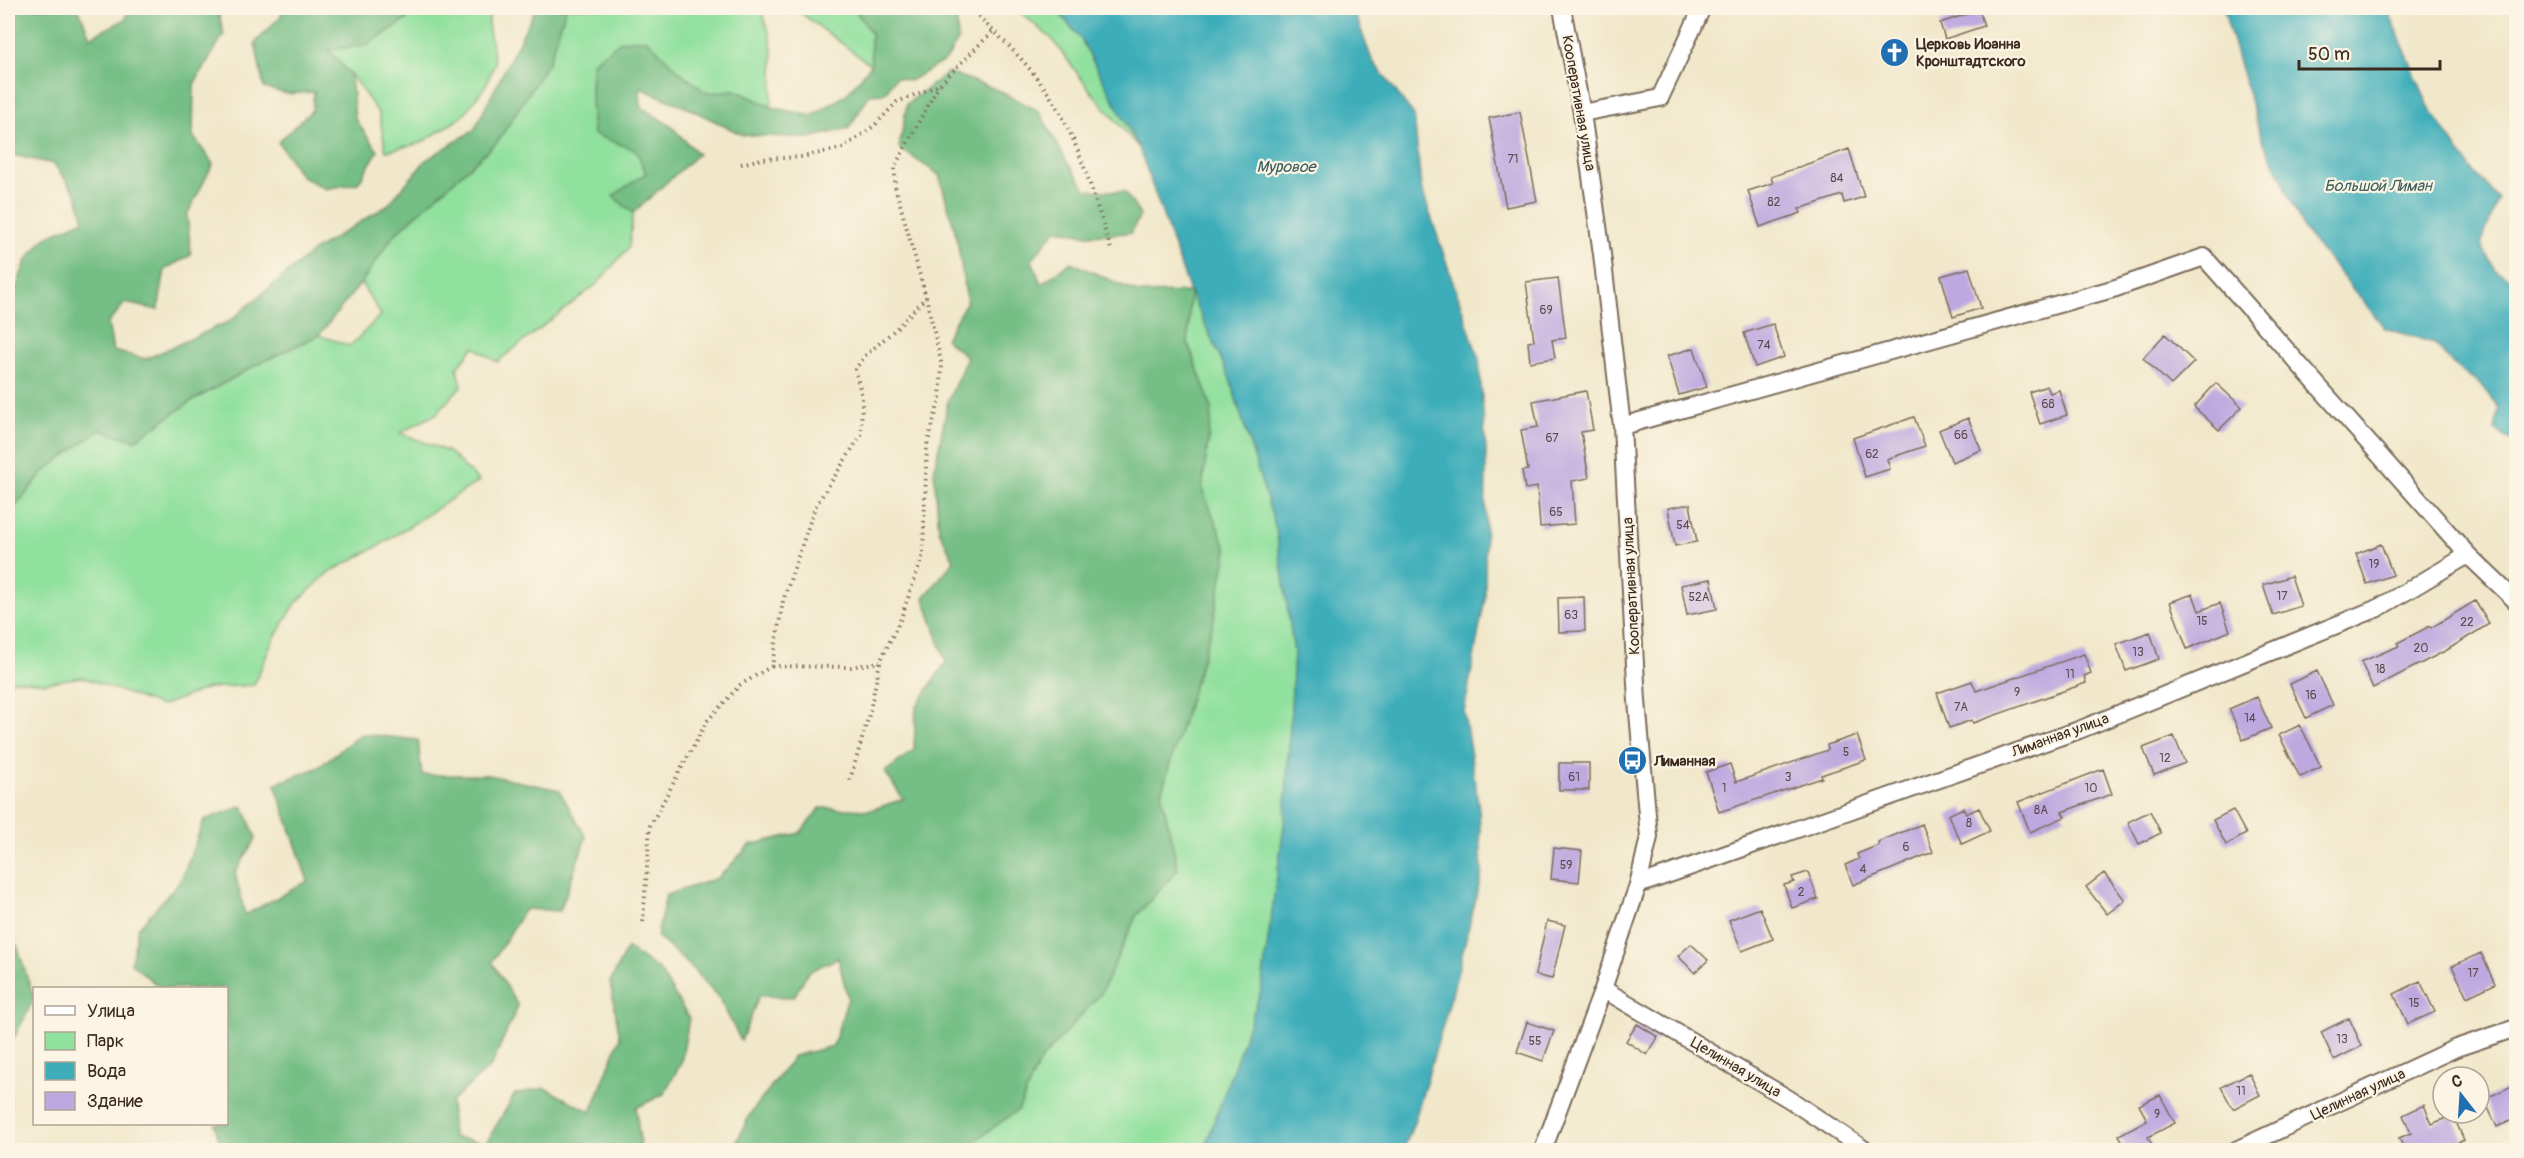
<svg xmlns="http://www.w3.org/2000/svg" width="2524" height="1158" font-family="Pangolin,sans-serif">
<rect width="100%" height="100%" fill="#fcf5e5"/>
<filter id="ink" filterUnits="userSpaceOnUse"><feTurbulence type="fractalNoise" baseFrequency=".0167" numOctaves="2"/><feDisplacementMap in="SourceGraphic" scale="12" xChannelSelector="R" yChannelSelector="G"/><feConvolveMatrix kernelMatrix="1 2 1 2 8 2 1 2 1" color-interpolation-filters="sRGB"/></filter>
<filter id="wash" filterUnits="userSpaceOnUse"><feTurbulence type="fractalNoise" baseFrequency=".008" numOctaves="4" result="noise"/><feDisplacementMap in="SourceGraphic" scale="24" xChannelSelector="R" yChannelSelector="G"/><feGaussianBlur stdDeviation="1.35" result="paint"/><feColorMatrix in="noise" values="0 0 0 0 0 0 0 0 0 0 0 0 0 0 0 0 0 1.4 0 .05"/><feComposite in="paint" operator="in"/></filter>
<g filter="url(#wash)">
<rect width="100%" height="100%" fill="#f1e8cb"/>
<path fill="#90e09e" stroke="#66855e" stroke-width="1.5" d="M411,8h80l-3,16 7,39 -9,22 -24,32 -41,26 -35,8 -7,-37 -27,-38 -24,-26 39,-5 39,-25z
M566,8h192c19,28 16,66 13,99l-36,-17 -28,4 -28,-23 -87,-8 -1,36 2,35 43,16 10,23 -33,23 20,17 -4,34 -32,37 -100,78 -23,-15 -17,21 5,17 -26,29 -36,19 49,19 30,29 -97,63 -54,29 -32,30 -23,37 -19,45 -46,3 -47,18 -79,-29 -37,6 -29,-3 -8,2v-166l35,-44 57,-42 35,10 57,-39 64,-36 63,-30 31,11 31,-31 -20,-32 32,-47 105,-95 51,-80z
M794,8h60l17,25v32z
M1015,8h40l26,31 58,109 -50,-59 -37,-50z
M1190,292l40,87 46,150 18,124 -9,165 -24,174 -57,158h-235l2,-6 48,-35 20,-47 62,-69 35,-77 42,-47 -17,-76 52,-170 14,-73 -25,-61 10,-80 -24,-66z"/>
<path fill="#74be85" stroke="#587452" stroke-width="1.5" d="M8,8h67l5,4 10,25 36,-18 2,-11h89l7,26 -30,50 -1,52 20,28 -26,51 4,40 -26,14 -7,41 -33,-7 -17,20 5,28 33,8 84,-38 83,-70 75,-46 38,-45 48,-30 62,-122h30l-17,53 -51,80 -105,95 -32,47 -42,52 -63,30 -64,36 -57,39 -35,-10 -57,42 -35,44v-206l18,-49 20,-24 38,-17 -7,-25 -23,-31 -46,-10z
M283,8h128l-5,12 -39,25 -38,5 22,26 4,43 23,32 -20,32 -32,6 -25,-13 -23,-34 34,-32 2,-18 -27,2 -23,-6 -9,-45 26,-27z
M854,8h102l2,32 -12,20 -36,21 -14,-4 -11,16 -15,1 -21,34 -40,10 -66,-3 -55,-27 -48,-20 1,19 30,19 27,28 -65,59 -20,-17 33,-23 -10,-23 -43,-16 -2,-35 1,-36 29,-22 25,-2 33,32 28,22 28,-3 36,17 41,9 34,-21 25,-30v-32z
M948,72l47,17 44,22 28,51 20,28 38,2 15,23 -9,18 -46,2 -29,-6 -24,31 9,24 30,-22 68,31 51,-1 -2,51 24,66 -10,80 25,61 -14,73 -52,170 17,76 -42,47 -35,77 -62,69 -20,47 -48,35 -2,6h-236l16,-34 45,-60 39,-10 15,-48 -10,-40 -30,14 -14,25 -35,-1 -18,45 -22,-43 -29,-32 -33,-30 9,-41 52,-17 32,-33 50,-12 20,-25 51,2 32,-11 -18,-27 29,-22 2,-43 30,-45 -22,-64 30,-37 -15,-31 -5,-58 14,-71 19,-44 -22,-18 22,-38 -11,-67 -17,-59 -40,-27 8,-44z
M361,734l57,6 4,35h67l70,15 27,47 -26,74 -35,-2 -33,53 26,44 -27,60 -40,36 2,35 33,6 29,-49 30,-6 46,24 29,-74 -10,-56 17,-34 32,22 30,48 -8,45 -17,31 -28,14 5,42h-420l-6,-26h11v-136h-66l-29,-25 7,-35 43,-48 23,-60 39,-14 13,32 -21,35 10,42 63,-34 -33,-97 42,-16z
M8,944l9,1 17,54 -23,45 -3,2z"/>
<path fill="#3dadb9" stroke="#3c6c6c" stroke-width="1.5" d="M1055,8h298l19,52 42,55 7,72 58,172 7,92 -1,147 -21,114 15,96 3,66 -30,120 -38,129 -11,27h-199l57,-159 24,-173 9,-165 -18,-124 -46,-150 -40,-87 -51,-144 -58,-109z
M2223,8h164l42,99 39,58 30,34 -17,45 14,26 21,11v160l-10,-3 -11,-8 4,-22 -19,-24 -25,-18 -21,-23 -49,-15 -81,-98 -25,-58 -17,-32z"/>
<g id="blocks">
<path fill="#bda8df" d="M1979,10l5,16 -39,13 -5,-16z
M1520,112l17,89 -31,6 -17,-89z
M1849,149l15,48 -20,6 -2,-8 -43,14 2,4 -41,14 -12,-36 25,-8 -2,-6z
M1969,268l12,40 -28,9 -12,-41z
M1558,278l8,60 -14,2 3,18 -25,4 -2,-20 6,-1 -8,-59z
M1773,324l11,33 -29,10 -11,-34z
M2165,334l29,28 -23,23 -28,-27z
M1694,348l13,39 -28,8 -12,-39z
M2216,383l26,24 -23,23 -25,-23z
M2047,386l3,7 9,-3 8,25 -27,9 -11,-32z
M1586,391l7,39 -12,2 8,46 -17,3 3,43 -35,3 -3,-40 -12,2 -3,-18 6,-1 -7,-40 17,-3 -5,-26z
M1914,417l11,29 -38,13 3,10 -25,8 -12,-39z
M1968,418l13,32 -29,12 -13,-32z
M1690,504l7,38 -22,4 -7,-38z
M2381,544l12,31 -26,9 -11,-30z
M2291,576l10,30 -28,9 -10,-30z
M1711,579l6,30 -30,6 -6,-30z
M2193,594l6,17 21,-8 10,28 -43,18 -17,-47z
M1584,597l1,34 -26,1 -1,-34z
M2475,601l14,23 -42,26 -74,38 -12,-26 38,-16 -2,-3 33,-17 1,2z
M2150,632l9,27 -33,12 -10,-27z
M2084,654l7,19 -7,3 2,7 -113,40 -1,-3 -23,8 -12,-35 35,-12 4,10z
M2317,671l16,34 -27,13 -16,-34z
M2257,697l14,31 -28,12 -14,-31z
M2300,725l21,42 -21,10 -21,-42z
M1857,735l9,25 -45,15 1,3 -103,34 -13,-40 24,-8 6,18 92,-32 -1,-5z
M2174,736l11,27 -31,12 -11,-27z
M1559,763h30v27h-30z
M2103,769l9,25 -50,18 3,5 -35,15 -12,-30z
M1963,808l3,6 13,-6 11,23 -28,13 -14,-29z
M2233,810l13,24 -20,11 -13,-25z
M2150,811l11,22 -22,11 -11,-22z
M1922,824l11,28 -80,33 -8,-20 14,-6 -2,-5 22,-9 -1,-3z
M1554,848l28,3 -3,31 -28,-3z
M1808,872l10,27 -26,9 -8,-23 10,-3 -2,-5z
M2104,873l21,27 -18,14 -21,-27z
M1760,908l13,31 -31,12 -13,-31z
M1547,921l18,4 -13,54 -17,-4z
M1691,944l17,16 -13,13 -17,-17z
M2481,953l14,31 -28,13 -15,-31z
M2420,981l15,31 -27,12 -14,-30z
M2349,1018l13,28 -28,14 -13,-28z
M1527,1022l27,9 -11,30 -26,-9z
M1637,1024l21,13 -11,18 -21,-14z
M2249,1073l11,22 -27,14 -12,-22z
M2512,1086l5,10v22l-20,9 -13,-28z
M2160,1095l15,28 -27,14 7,13h-28l-8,-15 28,-15 -8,-15z
M2424,1105l8,19 21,-9 11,25 -23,10h-36l-6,-12 12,-5 -8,-18z"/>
</g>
</g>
<g filter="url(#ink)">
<use href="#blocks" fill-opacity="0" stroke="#7b6c5b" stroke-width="1.5"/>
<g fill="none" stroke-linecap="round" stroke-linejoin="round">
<defs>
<path id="minor" d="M1582,113l78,-15 42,-90
M1622,426l494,-138 88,-31 264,298 48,46
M1638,885l441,-155 299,-122 90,-53
M1603,989l186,110 76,51
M1543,1150l60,-161 35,-104 11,-48 -12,-136 -15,-275 -20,-172 -20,-141 -20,-105
M2236,1150l220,-102 60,-20"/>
</defs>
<use href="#minor" stroke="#7b6c5b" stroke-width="20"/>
<path stroke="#7b6c5b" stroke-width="4" stroke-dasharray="1.5 4.5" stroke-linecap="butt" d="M970,8c22,22 48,45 67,70 40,50 55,115 75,174
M741,164l20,-5 41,-2 41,-9 31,-22 23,-24 42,-17 54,-54
M772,666l79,1 29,-5
M850,780l19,-65 11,-53 21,-44 22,-63 4,-110 13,-47 2,-32 -16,-69 -31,-111v-20l44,-81
M643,922l7,-96 57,-105 33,-36 32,-19 11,-65 32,-94 46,-72 1,-38 -7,-28 11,-14 32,-28 28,-30"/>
<use href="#minor" stroke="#fff" stroke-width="16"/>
</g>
</g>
<defs>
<symbol id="church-disc" viewBox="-11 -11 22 22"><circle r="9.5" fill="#1f6fb2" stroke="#fcf5e5"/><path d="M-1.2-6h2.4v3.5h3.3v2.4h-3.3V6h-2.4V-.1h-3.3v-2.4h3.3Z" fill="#fff"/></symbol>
<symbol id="bus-disc" viewBox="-11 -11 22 22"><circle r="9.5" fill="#1f6fb2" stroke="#fcf5e5"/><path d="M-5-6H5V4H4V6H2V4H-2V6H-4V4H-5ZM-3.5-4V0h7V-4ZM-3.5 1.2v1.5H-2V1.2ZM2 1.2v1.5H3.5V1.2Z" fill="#fff"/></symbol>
</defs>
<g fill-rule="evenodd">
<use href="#church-disc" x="1878" y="36" width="33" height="33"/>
<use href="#bus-disc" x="1616" y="744" width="33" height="33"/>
</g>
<g text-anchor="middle" stroke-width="4.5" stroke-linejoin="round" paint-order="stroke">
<g font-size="12" fill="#5c4a4e">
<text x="1513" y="163">71</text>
<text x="1837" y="182">84</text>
<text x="1774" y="206">82</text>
<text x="1546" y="314">69</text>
<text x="1764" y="349">74</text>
<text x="2048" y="408">68</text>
<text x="1961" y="439">66</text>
<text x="1552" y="442">67</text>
<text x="1872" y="458">62</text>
<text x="1556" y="516">65</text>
<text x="1683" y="529">54</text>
<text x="2374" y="568">19</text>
<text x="2282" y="600">17</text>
<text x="1699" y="601">52А</text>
<text x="1571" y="619">63</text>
<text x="2202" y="625">15</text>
<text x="2467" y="626">22</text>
<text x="2421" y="652">20</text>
<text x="2138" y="656">13</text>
<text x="2380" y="673">18</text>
<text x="2070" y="678">11</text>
<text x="2017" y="696">9</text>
<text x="2311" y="699">16</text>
<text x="1961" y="711">7А</text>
<text x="2250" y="722">14</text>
<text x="1846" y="756">5</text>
<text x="2165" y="762">12</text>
<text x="1574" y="781">61</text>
<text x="1788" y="781">3</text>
<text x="1724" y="792">1</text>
<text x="2091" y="792">10</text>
<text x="2041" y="814">8А</text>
<text x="1969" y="827">8</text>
<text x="1906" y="851">6</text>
<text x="1566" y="869">59</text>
<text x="1863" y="873">4</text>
<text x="1801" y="896">2</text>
<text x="2473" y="977">17</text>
<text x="2414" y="1007">15</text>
<text x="2342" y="1043">13</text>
<text x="1535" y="1045">55</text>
<text x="2241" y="1095">11</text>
<text x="2157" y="1118">9</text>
</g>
<g font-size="15" font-weight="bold" fill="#3b2a1e" stroke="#fcf5e5" text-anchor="start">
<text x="1916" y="49">Церковь Иоанна<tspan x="1916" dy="17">Кронштадтского</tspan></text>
<text x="1654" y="766">Лиманная</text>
</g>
<g font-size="15" fill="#3b2a1e" stroke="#fcf5e5">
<text transform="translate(1579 103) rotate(80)" y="5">Кооперативная улица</text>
<text transform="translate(1631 586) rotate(-93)" y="5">Кооперативная улица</text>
<text transform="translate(2060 735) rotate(-20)" y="5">Лиманная улица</text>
<text transform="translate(1736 1067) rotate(31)" y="5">Целинная улица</text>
<text transform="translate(2358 1094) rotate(-25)" y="5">Целинная улица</text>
</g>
<g font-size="16" font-style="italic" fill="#3c5e5c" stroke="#fcf5e5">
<text x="1286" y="172">Муровое</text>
<text x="2378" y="191">Большой Лиман</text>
</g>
</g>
<rect width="2524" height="1158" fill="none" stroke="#fcf5e5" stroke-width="30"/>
<rect x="33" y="987" width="195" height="138" fill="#fcf5e5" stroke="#afa495" stroke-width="1.5"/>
<rect x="45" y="1006" width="30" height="9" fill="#ffffff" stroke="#afa495" stroke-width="1.5"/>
<text x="87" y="1017" font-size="18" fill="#3b2a1e">Улица</text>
<rect x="45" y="1032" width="30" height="18" fill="#90e09e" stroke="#afa495" stroke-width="1.5"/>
<text x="87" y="1047" font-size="18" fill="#3b2a1e">Парк</text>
<rect x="45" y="1062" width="30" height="18" fill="#3dadb9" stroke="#afa495" stroke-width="1.5"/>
<text x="87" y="1077" font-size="18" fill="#3b2a1e">Вода</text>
<rect x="45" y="1092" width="30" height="18" fill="#bda8df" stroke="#afa495" stroke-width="1.5"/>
<text x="87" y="1107" font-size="18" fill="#3b2a1e">Здание</text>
<g transform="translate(2461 1095) rotate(343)"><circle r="28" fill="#fcf5e5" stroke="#afa495" stroke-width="1.5"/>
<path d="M0-4.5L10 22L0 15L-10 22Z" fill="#1f6fb2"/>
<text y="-9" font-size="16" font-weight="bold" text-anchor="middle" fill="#3b2a1e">С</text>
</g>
<path d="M2299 60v9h141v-9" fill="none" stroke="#3b2a1e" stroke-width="3"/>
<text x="2308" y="60" font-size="18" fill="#3b2a1e" stroke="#fcf5e5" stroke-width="4.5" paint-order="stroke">50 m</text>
</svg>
